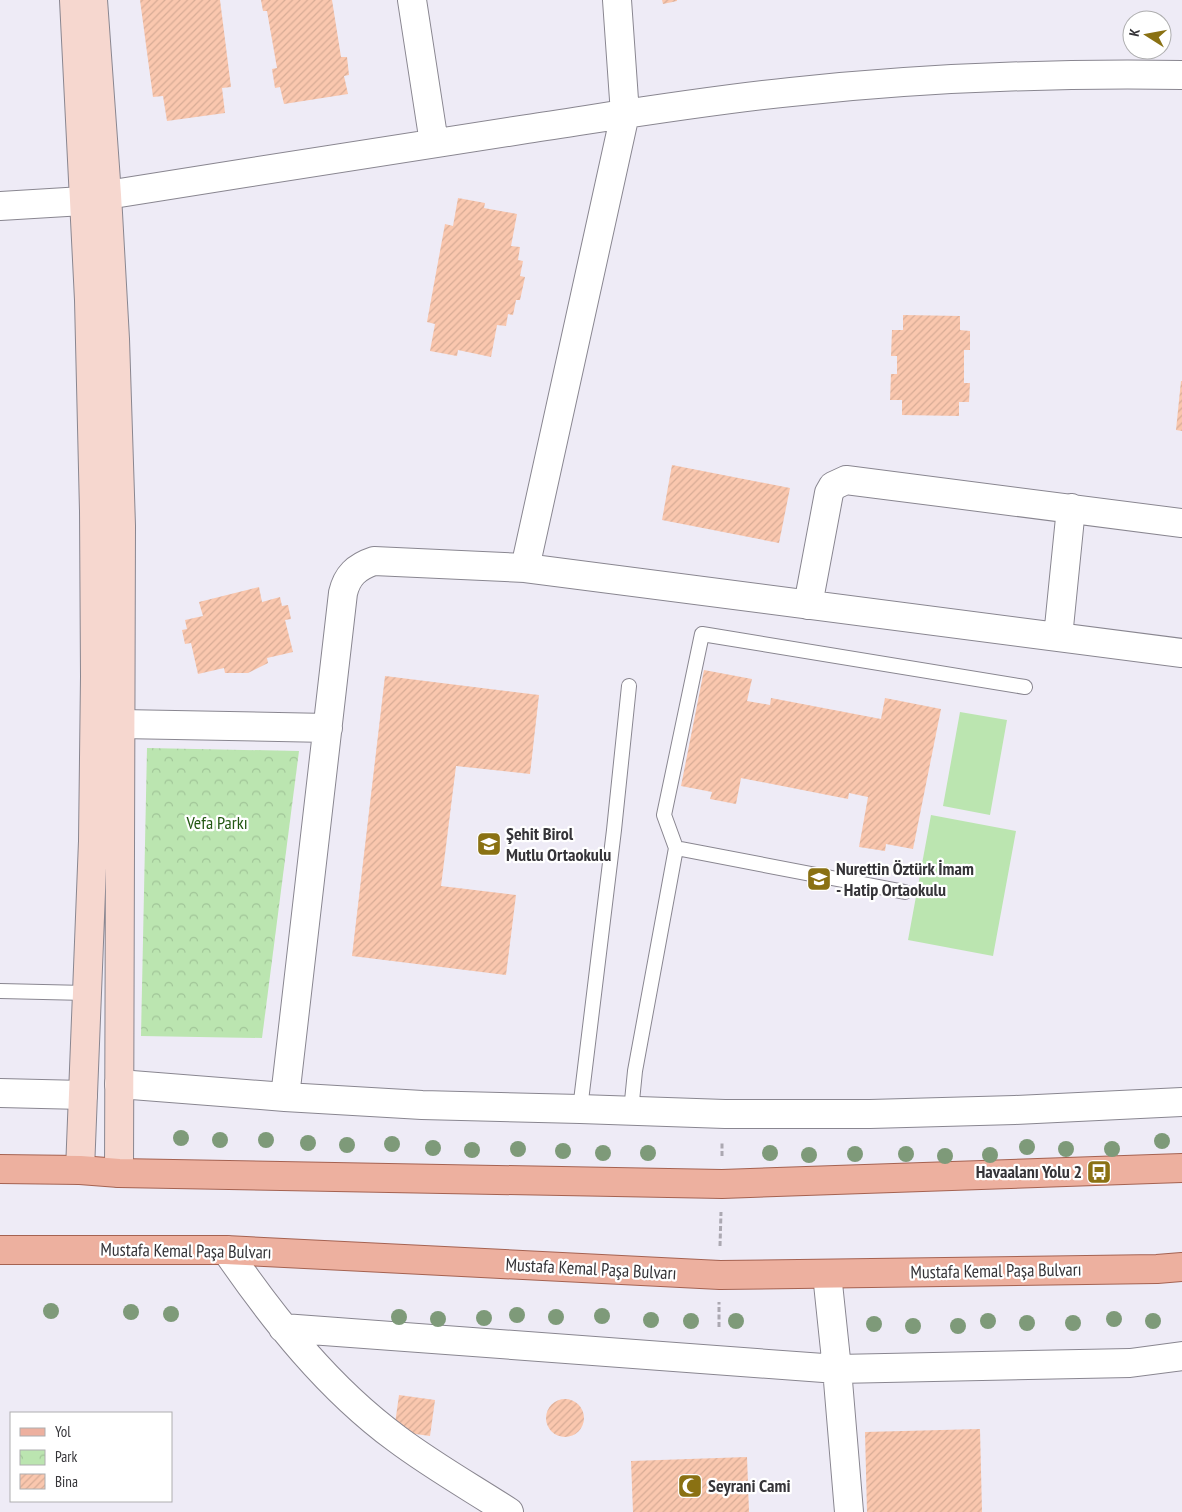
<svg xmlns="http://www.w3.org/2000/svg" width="1182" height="1512" font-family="'PT Sans Narrow',sans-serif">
<defs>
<pattern id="park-crowns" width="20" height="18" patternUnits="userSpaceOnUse" patternTransform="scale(1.25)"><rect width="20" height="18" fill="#bbe5b0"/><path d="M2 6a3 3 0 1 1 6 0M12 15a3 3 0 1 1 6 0" fill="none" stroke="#a1c598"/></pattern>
<pattern id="building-hatch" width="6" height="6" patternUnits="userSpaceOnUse" patternTransform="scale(1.25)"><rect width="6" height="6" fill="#fac7ae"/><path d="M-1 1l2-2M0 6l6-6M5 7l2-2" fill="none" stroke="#d7ac96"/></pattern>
</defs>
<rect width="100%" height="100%" fill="#eeebf6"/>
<path fill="#bbe5b0" d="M960,712l47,8 -17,95 -47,-9z
M931,815l85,16 -23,125 -85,-16z"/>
<path fill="url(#park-crowns)" d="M147,748l152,3 -37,287 -121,-2z"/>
<path fill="url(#building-hatch)" d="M140,0h80l11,87 -9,1 3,25 -58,8 -4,-25 -10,1z
M261,0h71l9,57h6l2,18 -5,1 4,18 -64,10 -4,-17 -5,1 -3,-19 5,-1 -10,-57h-4z
M662,0h15v1l-14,3z
M458,198l27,5 -1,5 33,6 -6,32 9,1 -2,13 5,1 -3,15 5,1 -5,23h-4l-3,15 -5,-1 -2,12 -9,-1 -6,32 -33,-7 -1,6 -27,-5 5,-27 -8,-2 18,-98 8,2z
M903,315l57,1v14l10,1v19h-6v33h6l-1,19h-10v14l-57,-1v-15h-12l1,-26h6v-18h-6l1,-26h11z
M1181,381h1v50l-6,-1z
M672,465l118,23 -11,55 -117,-23z
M259,587l3,15 18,-5 2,9 6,-1 3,14 -6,1 8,32 -26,6 1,5 -20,10h-23l-1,-5 -26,6 -7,-31 -6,1 -3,-14 5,-1 -2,-9 18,-4 -4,-14z
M704,670l48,9 -5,22 23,4 1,-7 110,21 4,-21 56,11 -28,140 -27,-5 -1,7 -26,-4 9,-50 -19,-4 -1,6 -107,-21 -5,26 -26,-5 2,-7 -31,-6z
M385,676l154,19 -9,79 -74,-8 -15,120 75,9 -10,80 -154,-19z
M399,1395l36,5 -5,36 -36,-5z
M546 1418a19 19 0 1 1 38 0a19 19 0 1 1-38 0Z
M980,1429l2,83h-115l-2,-80z
M747,1457l2,55h-116l-2,-51z"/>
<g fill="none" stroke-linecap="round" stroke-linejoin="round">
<defs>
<path id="lane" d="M676,848l229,44
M0,991l86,2
M580,1109l34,-279 15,-144
M631,1111l4,-40 41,-223 -12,-33 38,-181 323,53"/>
<path id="street" d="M412,0l22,143
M0,206l83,-5 24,-6c140,-22 280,-45 420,-66 87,-13 175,-28 264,-37 130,-14 260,-19 391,-17
M525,568l100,-454 -8,-114
M808,605l21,-112 4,-7 13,-6 336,43
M1058,637l13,-129
M121,724l207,4
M119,1084l166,13 137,8 158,4 145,5h145l145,-4 167,-8
M0,1093l83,2
M285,1097l58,-504c4,-17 13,-26 31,-32l151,7 657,85
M226,1250c48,70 103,139 171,189 36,27 75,49 112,73
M827,1274l10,95 12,143
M283,1328l554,41 293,-6 52,-7"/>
<path id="secondary" d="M74,0l15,300 5,211 1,165 -2,165 -13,329
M93,0l14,195 8,144 6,187 -2,647"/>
<path id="primary" d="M0,1169l80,1 39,3 603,11 460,-16
M0,1250h226l494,25 437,-6 25,-2"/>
</defs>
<use href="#lane" stroke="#898690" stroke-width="16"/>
<use href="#street" stroke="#898690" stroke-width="30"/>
<use href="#secondary" stroke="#898690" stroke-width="30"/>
<use href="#primary" stroke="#a56251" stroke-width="30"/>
<path stroke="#aba8b1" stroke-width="3" stroke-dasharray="5 2.5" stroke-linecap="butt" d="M722,1156v-13
M720,1246l1,-34
M719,1327v-25"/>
<use href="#lane" stroke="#fff" stroke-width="14"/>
<use href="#street" stroke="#fff" stroke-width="28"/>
<use href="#secondary" stroke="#f6d7cf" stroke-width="28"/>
<use href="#primary" stroke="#edb09f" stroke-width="28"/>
</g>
<g fill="#7e9a79">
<circle cx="181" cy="1138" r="8"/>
<circle cx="220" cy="1140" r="8"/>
<circle cx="266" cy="1140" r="8"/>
<circle cx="1162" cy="1141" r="8"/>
<circle cx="308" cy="1143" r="8"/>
<circle cx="392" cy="1144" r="8"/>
<circle cx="347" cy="1145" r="8"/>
<circle cx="1027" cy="1147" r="8"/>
<circle cx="433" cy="1148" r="8"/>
<circle cx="518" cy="1149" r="8"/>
<circle cx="1066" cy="1149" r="8"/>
<circle cx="1112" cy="1149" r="8"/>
<circle cx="472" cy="1150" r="8"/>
<circle cx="563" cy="1151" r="8"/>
<circle cx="603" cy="1153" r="8"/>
<circle cx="648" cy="1153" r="8"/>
<circle cx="770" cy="1153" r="8"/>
<circle cx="855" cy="1154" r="8"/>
<circle cx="906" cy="1154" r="8"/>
<circle cx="809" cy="1155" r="8"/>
<circle cx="990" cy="1155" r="8"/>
<circle cx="945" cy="1156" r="8"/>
<circle cx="51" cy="1311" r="8"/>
<circle cx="131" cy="1312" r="8"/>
<circle cx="171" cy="1314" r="8"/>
<circle cx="517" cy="1315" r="8"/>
<circle cx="602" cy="1316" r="8"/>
<circle cx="399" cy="1317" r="8"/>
<circle cx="556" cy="1317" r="8"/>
<circle cx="484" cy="1318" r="8"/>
<circle cx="438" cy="1319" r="8"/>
<circle cx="1114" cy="1319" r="8"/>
<circle cx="651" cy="1320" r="8"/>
<circle cx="691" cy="1321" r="8"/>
<circle cx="736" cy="1321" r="8"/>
<circle cx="988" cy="1321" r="8"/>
<circle cx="1153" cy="1321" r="8"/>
<circle cx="1027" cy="1323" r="8"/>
<circle cx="1073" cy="1323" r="8"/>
<circle cx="874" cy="1324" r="8"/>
<circle cx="913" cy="1326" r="8"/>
<circle cx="958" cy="1326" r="8"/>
</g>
<defs>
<symbol id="school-square" viewBox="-11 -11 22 22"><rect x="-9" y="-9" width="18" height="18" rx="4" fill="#8a7113" stroke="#fff"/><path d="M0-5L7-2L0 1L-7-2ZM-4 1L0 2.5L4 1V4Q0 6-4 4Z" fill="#fff"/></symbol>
<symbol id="bus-square" viewBox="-11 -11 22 22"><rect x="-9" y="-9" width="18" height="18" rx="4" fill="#8a7113" stroke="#fff"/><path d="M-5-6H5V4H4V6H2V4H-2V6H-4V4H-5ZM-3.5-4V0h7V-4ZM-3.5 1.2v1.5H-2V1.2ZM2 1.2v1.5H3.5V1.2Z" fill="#fff"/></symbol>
<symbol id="mosque-square" viewBox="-11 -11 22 22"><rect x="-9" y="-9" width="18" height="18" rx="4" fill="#8a7113" stroke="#fff"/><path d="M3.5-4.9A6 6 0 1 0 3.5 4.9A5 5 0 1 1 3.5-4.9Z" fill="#fff"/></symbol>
</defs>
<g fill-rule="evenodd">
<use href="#school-square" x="475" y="830" width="28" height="28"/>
<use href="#school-square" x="805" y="865" width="28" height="28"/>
<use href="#bus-square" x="1085" y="1158" width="28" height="28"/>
<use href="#mosque-square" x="676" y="1472" width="28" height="28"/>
</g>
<g text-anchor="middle" stroke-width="4.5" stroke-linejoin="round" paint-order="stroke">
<g font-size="18" fill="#235712" stroke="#fff">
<text x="217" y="829">Vefa Parkı</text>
</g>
<g font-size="18" font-weight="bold" fill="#353438" stroke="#fff" text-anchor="start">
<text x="506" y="840">Şehit Birol<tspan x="506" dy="21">Mutlu Ortaokulu</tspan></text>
<text x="836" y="875">Nurettin Öztürk İmam<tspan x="836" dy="21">- Hatip Ortaokulu</tspan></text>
<text x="1082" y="1178" text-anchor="end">Havaalanı Yolu 2</text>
<text x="708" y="1492">Seyrani Cami</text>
</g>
<g font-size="18" fill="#353438" stroke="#fff">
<text transform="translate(186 1251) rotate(1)" y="6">Mustafa Kemal Paşa Bulvarı</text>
<text transform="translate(591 1269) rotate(3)" y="6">Mustafa Kemal Paşa Bulvarı</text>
<text transform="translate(996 1271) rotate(-1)" y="6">Mustafa Kemal Paşa Bulvarı</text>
</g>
</g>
<rect x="10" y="1412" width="162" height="90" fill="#ffffff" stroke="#aeaeaf"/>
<rect x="20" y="1428" width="25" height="8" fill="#edb09f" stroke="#aeaeaf"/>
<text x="55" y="1437" font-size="15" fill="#353438">Yol</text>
<rect x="20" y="1450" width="25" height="15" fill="url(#park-crowns)" stroke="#aeaeaf"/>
<text x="55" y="1462" font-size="15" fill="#353438">Park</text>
<rect x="20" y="1474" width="25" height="15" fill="url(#building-hatch)" stroke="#aeaeaf"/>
<text x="55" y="1487" font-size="15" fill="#353438">Bina</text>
<g transform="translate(1147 35) rotate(281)"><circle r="24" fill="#ffffff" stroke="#aeaeaf"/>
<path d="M0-4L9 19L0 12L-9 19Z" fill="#8a7113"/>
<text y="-8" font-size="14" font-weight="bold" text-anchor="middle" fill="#353438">K</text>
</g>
</svg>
